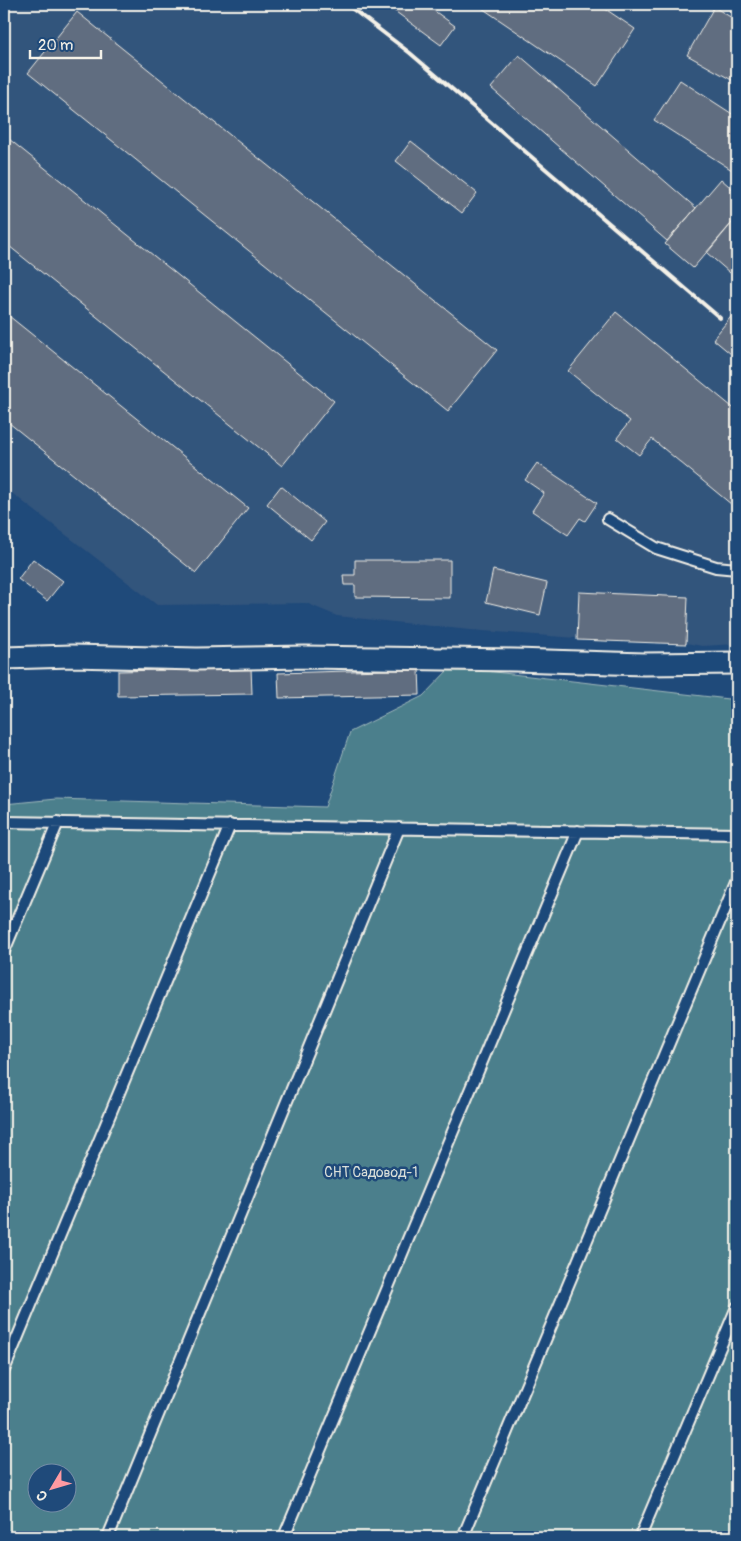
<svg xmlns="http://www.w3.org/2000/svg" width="741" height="1541" font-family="Pangolin,sans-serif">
<rect width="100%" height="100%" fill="#1f4a7a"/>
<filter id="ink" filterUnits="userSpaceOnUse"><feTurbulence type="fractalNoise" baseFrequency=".02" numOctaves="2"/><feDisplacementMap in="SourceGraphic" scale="10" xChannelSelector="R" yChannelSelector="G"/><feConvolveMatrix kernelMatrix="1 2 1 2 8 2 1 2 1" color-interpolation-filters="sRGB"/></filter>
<g filter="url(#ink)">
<path fill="#33547c" d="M4,4h733v640l-35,2 -16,-3 -109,-5 -107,-8 -133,-14 -31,-13 -149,2 -153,-118z"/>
<path fill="#4b7f8c" stroke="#a0b8ba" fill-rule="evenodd" d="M451,667l286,33v837h-733v-733l52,-5 269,8 25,-75 73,-36zM38,1474h30v30h-30z"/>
<path fill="#616d80" stroke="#f4f1e8" d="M385,4h40l30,22 -14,19z
M476,4h122l37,25 -38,57z
M714,7l23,14v62l-50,-28z
M77,12l420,338 -49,61 -420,-338z
M519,55l177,153 -29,33 -176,-153z
M680,80l57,37v45l-5,8 -78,-50z
M4,135l330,266 -52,65 -278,-224z
M411,141l66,52 -15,20 -66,-52z
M721,179l16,14v24l-44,51 -28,-24z
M737,217v62l-30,-26z
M4,312l244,196 -52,65 -192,-154z
M616,312l121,99v98l-85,-70 -13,16 -22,-17 13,-17 -62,-50z
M734,313l3,3v43l-24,-20z
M537,463l60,40 -12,18 -5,-3 -12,17 -36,-24 12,-18 -19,-13z
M281,486l44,36 -14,18 -44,-36z
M33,559l30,22 -16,20 -29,-22z
M355,560h95v38l-95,-1v-12h-11l-1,-10h12z
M493,570l54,13 -7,32 -54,-13z
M579,592l109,5 -2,47 -109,-4z
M251,668l1,26 -134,2v-25z
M419,669l1,26 -141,3 -1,-25z"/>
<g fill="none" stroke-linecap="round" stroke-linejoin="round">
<defs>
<path id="service" d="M608,519l48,29 60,19 21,2
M4,822l733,12
M4,951l54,-129
M4,1370l226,-545
M108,1537l291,-709
M284,1537l294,-706
M463,1537l274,-657
M640,1537l97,-230"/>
<path id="minor" d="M4,658l68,-2 125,3 108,-2 210,3 129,4 93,-1"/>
</defs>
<use href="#service" stroke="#f4f1e8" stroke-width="14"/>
<use href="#minor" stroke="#f4f1e8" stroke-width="25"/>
<use href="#service" stroke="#1f4a7a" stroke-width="10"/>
<use href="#minor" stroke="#1f4a7a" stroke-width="21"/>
<path stroke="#f4f1e8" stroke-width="4" d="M346,4l64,49 310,265"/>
</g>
</g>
<g text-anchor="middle" stroke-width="5" stroke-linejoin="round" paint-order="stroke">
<g font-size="14" fill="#dbe0da" stroke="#1f4a7a">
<text x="371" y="1177">СНТ Садовод-1</text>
</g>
</g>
<rect width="741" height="1541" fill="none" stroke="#1f4a7a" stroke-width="20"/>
<rect x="10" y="10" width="721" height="1521" fill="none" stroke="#f4f1e8" stroke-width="2" filter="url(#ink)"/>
<g transform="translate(52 1488) rotate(232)"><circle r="24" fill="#1f4a7a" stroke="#748da6"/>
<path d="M0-4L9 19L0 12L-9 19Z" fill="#ff9aa2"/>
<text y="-8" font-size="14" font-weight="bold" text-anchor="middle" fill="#f4f1e8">С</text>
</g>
<path d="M30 50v8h71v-8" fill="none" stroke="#f4f1e8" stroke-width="2.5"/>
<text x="38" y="50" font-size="15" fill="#f4f1e8" stroke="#1f4a7a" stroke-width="4" paint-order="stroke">20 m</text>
</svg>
